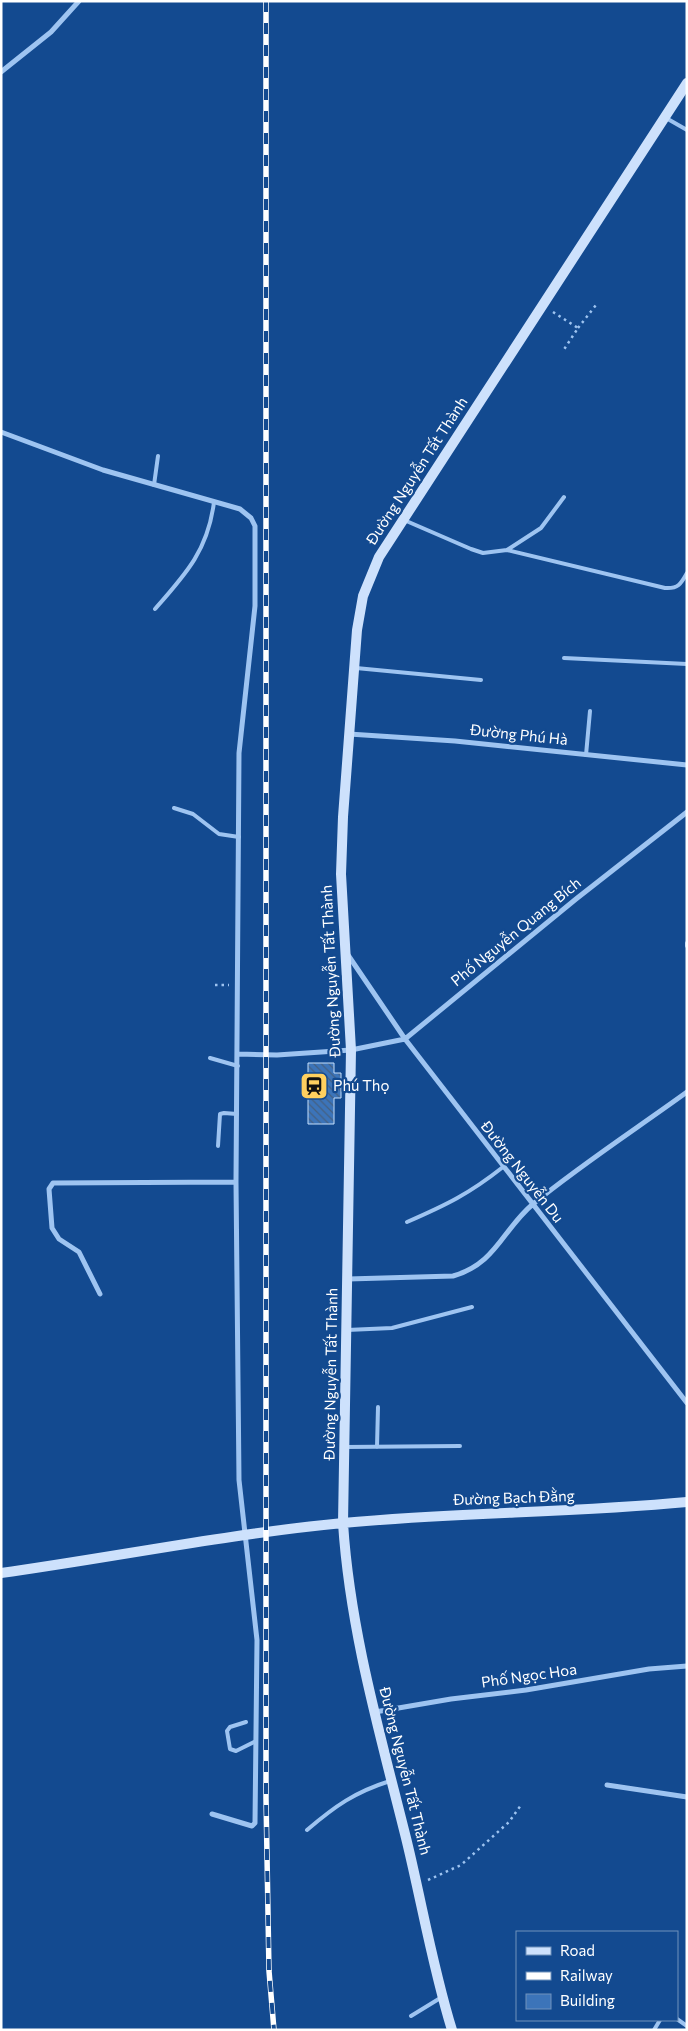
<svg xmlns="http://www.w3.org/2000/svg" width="688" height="2031" font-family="Commissioner,sans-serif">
<defs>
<pattern id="building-back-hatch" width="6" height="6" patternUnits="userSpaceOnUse" patternTransform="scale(1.25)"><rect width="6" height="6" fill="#3c74b9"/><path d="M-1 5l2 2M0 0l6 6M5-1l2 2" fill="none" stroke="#446082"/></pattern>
</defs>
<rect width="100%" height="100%" fill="#134a90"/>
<path fill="url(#building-back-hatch)" stroke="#c5dffc" d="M308,1063h26v10h7v25h-7v26h-26z"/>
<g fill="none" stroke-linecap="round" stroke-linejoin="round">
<path stroke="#9ec4f1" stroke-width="2.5" stroke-dasharray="2.5 4" stroke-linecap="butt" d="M553,312l25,16 -15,23
M578,328l18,-23
M215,985h14
M428,1880l33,-15 48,-43 12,-17"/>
<path stroke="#9ec4f1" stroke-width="4" d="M666,118l21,12
M154,485l4,-29
M404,520l67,29 12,4 24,-3 158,38c13,1 16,-4 22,-15
M507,550l34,-22 23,-31
M155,609c31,-35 53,-59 59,-107
M564,658l123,6
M356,668l125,12
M586,755l4,-44
M174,808l19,6 26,20 20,3
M687,943v3
M210,1058l28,8
M218,1146l2,-32 4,-1 13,1
M407,1222c39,-17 62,-28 96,-55
M347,1330l45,-2 80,-21
M345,1447l115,-1
M377,1447l1,-40
M246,1722l-16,5 -3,4 3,18 6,2 20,-10
M307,1830c28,-24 48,-38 83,-49
M411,2016l31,-19
M677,2019l10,7
M654,2030l6,-10"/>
<path stroke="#9ec4f1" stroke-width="5" d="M1,72l50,-40 28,-31
M1,432l102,38 137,39 11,9 4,8v80l-16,147 -3,429 3,298 18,160 -2,183 -3,3 -40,-12
M349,734l106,7 232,24
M348,955l57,84 282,364
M238,1054l39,1 74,-5 54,-11 171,-140 111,-87
M348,1279l105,-3c43,-12 49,-46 80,-72 49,-40 103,-75 154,-112
M100,1294l-21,-42 -20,-13 -7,-11 -3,-39 4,-6 183,-1
M375,1712l76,-13 75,-9 123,-21 38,-3
M607,1785l80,12"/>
<path stroke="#cde1fc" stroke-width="10" d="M1,1573c114,-16 227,-39 342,-50 114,-11 229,-10 344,-21
M452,2030c-19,-61 -30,-126 -45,-188 -26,-105 -57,-210 -64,-319l8,-473 -10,-176 2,-57 14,-187 6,-34 16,-39 308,-474"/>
<defs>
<path id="rail" d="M266,1v1797l3,173 5,59"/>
</defs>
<use href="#rail" stroke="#fff" stroke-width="5.5"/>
<use href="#rail" stroke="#134a90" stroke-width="4" stroke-dasharray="11" stroke-linecap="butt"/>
</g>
<defs>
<symbol id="station-square" viewBox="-11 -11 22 22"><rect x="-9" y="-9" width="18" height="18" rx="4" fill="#ffd05f" stroke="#134a90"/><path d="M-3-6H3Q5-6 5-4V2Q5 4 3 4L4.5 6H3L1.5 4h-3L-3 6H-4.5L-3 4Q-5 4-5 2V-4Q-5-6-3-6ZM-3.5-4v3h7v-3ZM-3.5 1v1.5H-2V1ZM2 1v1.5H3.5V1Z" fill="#111"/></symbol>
</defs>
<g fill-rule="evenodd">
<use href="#station-square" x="298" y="1070" width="32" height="32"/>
</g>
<g text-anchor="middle" stroke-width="4.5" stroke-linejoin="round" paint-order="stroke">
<g font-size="15" fill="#fff" stroke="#134a90">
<text transform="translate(417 471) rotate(-57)" y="5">Đường Nguyễn Tất Thành</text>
<text transform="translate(519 735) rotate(6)" y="5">Đường Phú Hà</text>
<text transform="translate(516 932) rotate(-39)" y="5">Phố Nguyễn Quang Bích</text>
<text transform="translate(331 971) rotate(-93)" y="5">Đường Nguyễn Tất Thành</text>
<text transform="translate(522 1172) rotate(52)" y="5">Đường Nguyễn Du</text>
<text transform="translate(331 1374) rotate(-89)" y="5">Đường Nguyễn Tất Thành</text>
<text transform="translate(514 1498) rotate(-2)" y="5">Đường Bạch Đằng</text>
<text transform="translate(529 1676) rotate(-8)" y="5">Phố Ngọc Hoa</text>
<text transform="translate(405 1771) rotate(76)" y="5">Đường Nguyễn Tất Thành</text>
</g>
<g font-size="15" fill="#fff" stroke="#134a90" text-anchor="start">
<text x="333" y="1091">Phú Thọ</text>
</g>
</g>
<rect width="688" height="2031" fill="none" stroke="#ffffff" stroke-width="5"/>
<rect x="516" y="1931" width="162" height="90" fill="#134a90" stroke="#7192bc"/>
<rect x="526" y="1947" width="25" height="8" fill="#cde1fc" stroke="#7192bc"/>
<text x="560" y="1956" font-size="15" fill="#ffffff">Road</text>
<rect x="526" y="1972" width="25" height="8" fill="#ffffff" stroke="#7192bc"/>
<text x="560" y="1981" font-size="15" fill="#ffffff">Railway</text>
<rect x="526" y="1994" width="25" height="15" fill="#3c74b9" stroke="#7192bc"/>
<text x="560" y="2006" font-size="15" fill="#ffffff">Building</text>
</svg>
